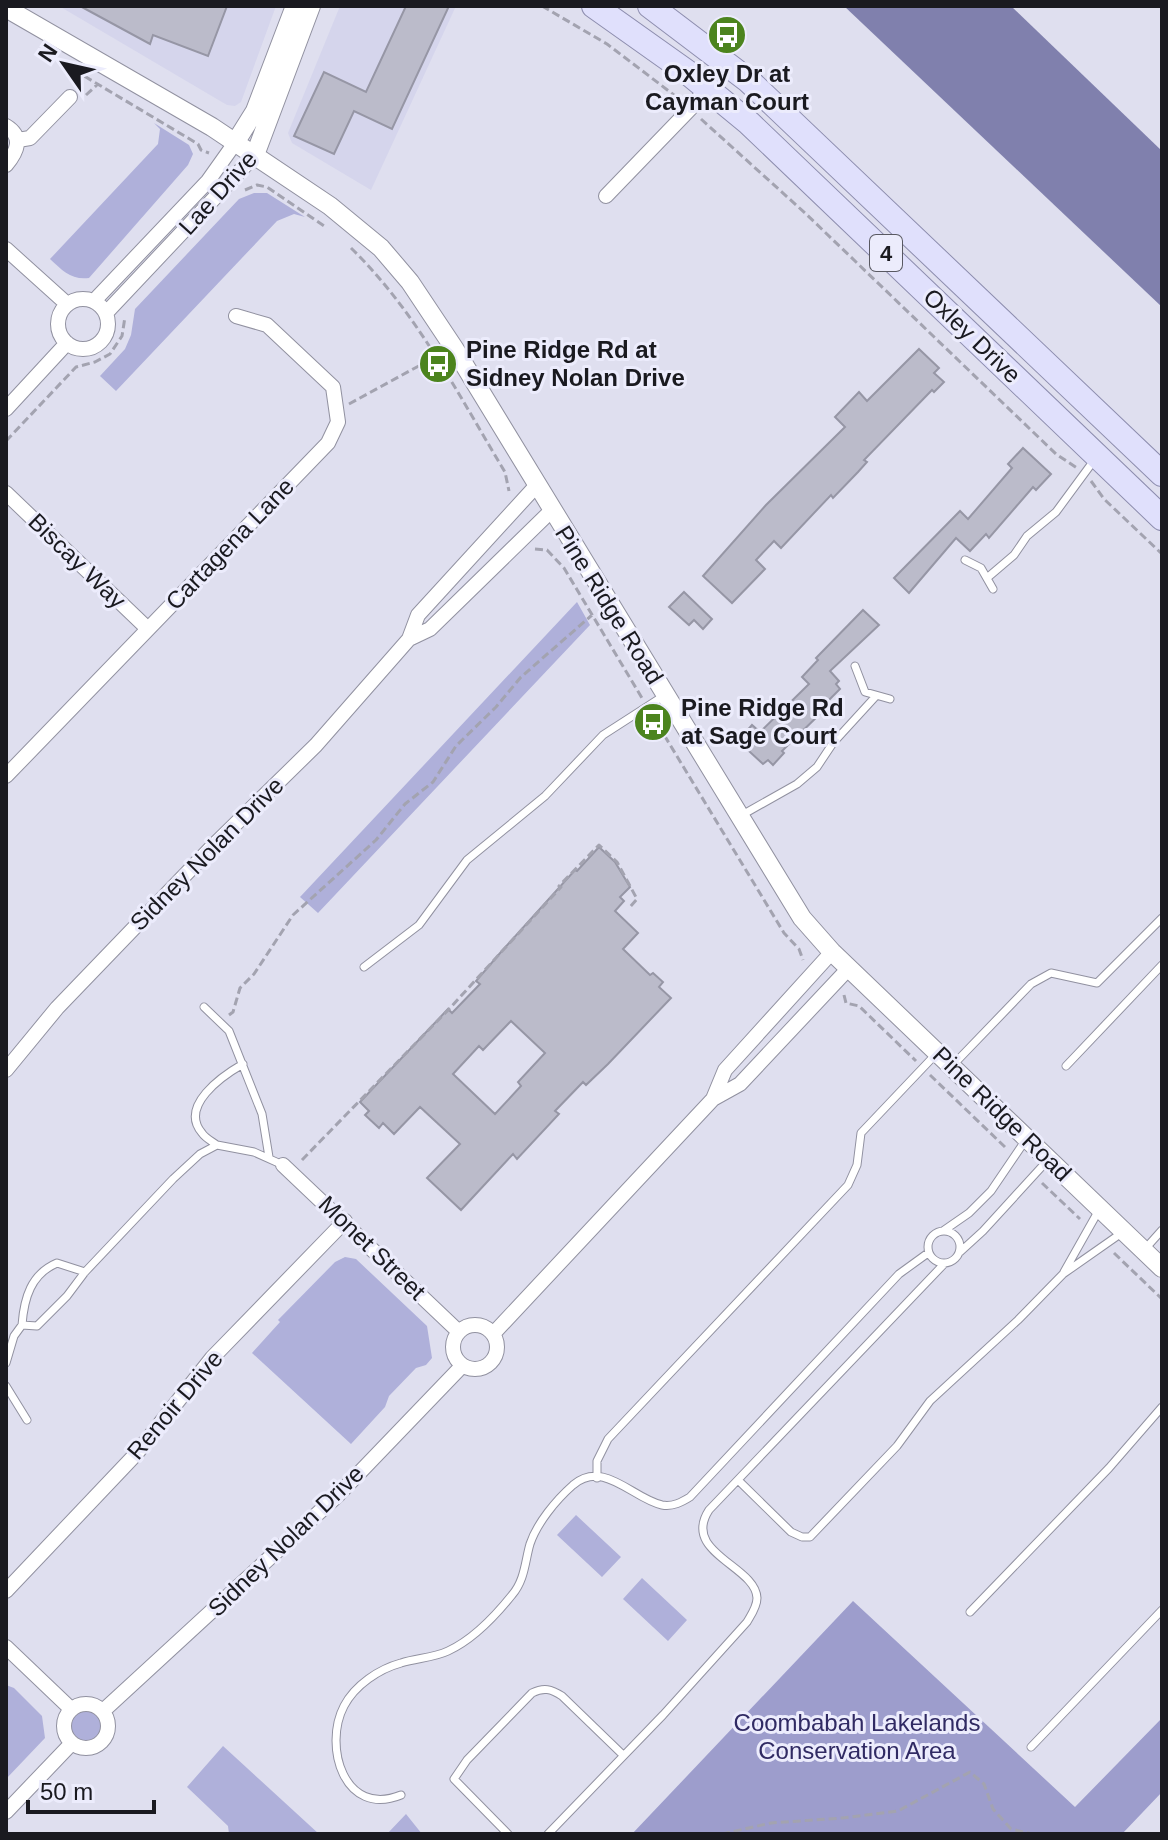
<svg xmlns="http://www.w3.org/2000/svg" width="1168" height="1840" font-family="Helvetica,sans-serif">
<rect width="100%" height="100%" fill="#dfdfef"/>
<path fill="#d5d5ec" d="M59,6h217l-35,96 -6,4 -8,-1z
M340,6h116l-85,184 -79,-47 -4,-10z"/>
<path fill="#afb0da" d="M154,123l35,22 4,9 -5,11 -99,113c-18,2 -26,-7 -39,-19l108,-115 2,-15z
M254,193h13l38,24 -11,-3 -17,7 -161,170 -16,-15 25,-27 6,-14 4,-26 104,-110z
M577,602l13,23 -272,288 -18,-16z
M345,1257l11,2 71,67 5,32 -6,7 -10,3 -27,28 -4,11 -34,37 -99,-91 28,-31 -2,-2 57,-58z
M576,1515l45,42 -19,20 -45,-42z
M642,1578l45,42 -19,21 -45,-42z
M6,1685l8,3 28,28 3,22 -39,41z
M70 1726a16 16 0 1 1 32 0a16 16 0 1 1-32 0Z
M223,1746l96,88h-90l-1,-8 -41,-39z
M406,1814l16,20h-35z"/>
<path fill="#9d9dcc" d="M853,1601l222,206 87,-89v74l-40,42h-490z"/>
<path fill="#8080ad" d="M844,6h167l151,145v156z"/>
<path fill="#bbbbca" stroke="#9696a5" stroke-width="2" fill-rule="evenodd" d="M80,6h147l-19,50 -55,-21 -3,9z
M406,6h43l-57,123 -38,-18 -20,43 -40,-18 30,-64 42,20z
M919,349l20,19 -5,5 10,9 -10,10 -2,-2 -68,70 3,2 -9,10 -25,26 -2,-3 -50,53 -7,-7 -18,19 9,9 -33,34 -29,-27 63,-71 79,-78 -10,-10 24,-25 8,9z
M1023,448l28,26 -15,16 -3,-3 -44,51 -3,-4 -16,17 -14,-13 -47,55 -15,-15 66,-67 8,8 44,-51 -4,-4z
M684,592l28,27 -9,10 -9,-9 -5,5 -20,-18z
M863,610l16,15 -49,46 9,10 -3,3 4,5 -14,14 2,3 -46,45 2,2 -11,12 -5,-5 -5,4 -25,-23 14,-16 8,7 49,-48 -7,-7 16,-17 -2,-2z
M599,847l16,15 15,25 -10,10 4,4 -9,10 23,22 -15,16 27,26 3,-2 10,9 -4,5 12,11 -63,66 -22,21 -3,-3 -28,29 4,3 -42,45 -4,-5 -52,56 -34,-32 33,-34 -40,-37 -26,27 -11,-11 -4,5 -14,-13 4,-4 -9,-9 88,-93 4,4 28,-29 -4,-3 25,-29 74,-82 2,1zM511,1021l34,32 -27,29 3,4 -26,28 -42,-40 26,-28 4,4z"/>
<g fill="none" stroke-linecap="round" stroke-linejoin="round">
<defs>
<path id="service" d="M965,560l16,8 12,21
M987,578l27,-23 13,-19 29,-24 39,-53
M855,666l10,26 25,7
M742,815l55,-31 20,-17 16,-24 43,-47
M364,967l55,-42 48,-65 78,-64 58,-61 62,-40
M204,1007l25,24 33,83 7,43
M953,1065l78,-81 20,-11 46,10 65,-65
M1066,1066l96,-101
M217,1145c-4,-3 -12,-7 -15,-12 -23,-27 20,-57 41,-69
M928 1247a16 16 0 1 1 32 0a16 16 0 1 1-32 0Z
M943,1231l26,-18 22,-22 36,-53
M1145,1249l17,-19
M960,1252l23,-21 64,-70
M1064,1272l35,-62
M22,1325c2,-27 9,-51 35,-62l28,9
M6,1363l8,-27 8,-11 15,1 30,-30 18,-24 88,-93 27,-25 17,-9 37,7 29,13
M6,1386l21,34
M597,1478v-17l11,-22 240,-254 9,-20 4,-32 75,-79
M738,1480l53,52 11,5h8l87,-91 33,-45 88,-81 45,-46 60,-42
M970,1612l139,-144 53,-61
M1031,1747l131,-137
M401,1795c-57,23 -78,-49 -57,-89 11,-21 35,-37 57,-43 16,-5 32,-5 47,-12 24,-11 48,-36 64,-56 13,-15 13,-34 18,-51 7,-21 26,-44 43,-59 31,-26 60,14 89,20 11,2 20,-3 28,-8l209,-223 29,-21
M508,1834l-54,-55 13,-19 65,-67c12,-6 19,-4 30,3l61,59
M548,1834l115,-119 84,-93c4,-7 10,-15 10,-24 -1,-32 -76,-45 -48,-88l235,-246"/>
<path id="minor" d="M6,126c18,11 11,26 0,39
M18,140l12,-2 40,-41
M606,196l84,-87 17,-21
M6,249l61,55
M58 324a25 25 0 1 1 50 0a25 25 0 1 1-50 0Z
M94,301l114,-120 27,-38
M106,313l149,-158
M6,409l61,-66
M6,493l142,136
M409,639l21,-10 121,-118
M6,776l322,-333 10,-21 -5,-35 -66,-62 -31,-9
M6,1070l51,-62 154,-160 105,-103 93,-106 9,-24 118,-129
M713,1099l12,-29 107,-118
M283,1165l176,167
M453 1347a22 22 0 1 1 44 0a22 22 0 1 1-44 0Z
M493,1334l220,-235 27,-15 109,-116
M6,1591l130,-137 76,-96 133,-137
M6,1647l65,62
M64 1726a22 22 0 1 1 44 0a22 22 0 1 1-44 0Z
M103,1711l236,-217 123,-128
M6,1812l66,-69"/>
<path id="tertiary" d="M6,8l206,119 118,79 51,42 29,34 44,66 348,570 30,34 330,316
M235,143l20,-32 40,-105
M255,155l56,-149"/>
<path id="primary" d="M594,6l93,66 62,51 413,395
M650,6l99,75 413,393"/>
</defs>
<use href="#service" stroke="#9191a0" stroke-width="9"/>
<use href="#minor" stroke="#9191a0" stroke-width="16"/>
<use href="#tertiary" stroke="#9191a0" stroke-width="20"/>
<use href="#primary" stroke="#8d8dae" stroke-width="26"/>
<path stroke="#a3a3b0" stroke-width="3" stroke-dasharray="8 4" stroke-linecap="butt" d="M542,6l65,38 71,54
M64,64l134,80 3,6 8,3
M86,95l12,-11
M701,119l104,94 251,241 21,14
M245,190l12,-5 10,2 60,41
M351,248c65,63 108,148 154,224l4,19
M349,404l88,-48
M6,441l70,-74 19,-5 15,-8 12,-18 3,-19
M1091,481l13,18 58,55
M535,549l12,1 17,18 78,130
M652,715l132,218 15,16 4,11
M844,995l2,8 13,3 57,55
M229,1015l4,-3 7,-24 14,-14 39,-59 83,-75 29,-36 28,-22 23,-36 40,-39 25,-30 71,-62
M930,1075l75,72
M302,1160l148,-152 111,-121 -2,-1 40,-41 18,17 20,37 -7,8
M1042,1183l38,36
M1114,1253l48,46
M722,1834l49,-11 71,-5 56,-7 72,-39 14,12 9,25 18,20 21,5"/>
<use href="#service" stroke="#fff" stroke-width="7"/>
<use href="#minor" stroke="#fff" stroke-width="14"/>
<use href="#tertiary" stroke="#fff" stroke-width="18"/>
<use href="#primary" stroke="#e0e0fc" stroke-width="24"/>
</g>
<defs>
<symbol id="bus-disc" viewBox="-11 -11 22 22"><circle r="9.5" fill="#4c841e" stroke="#ececfc"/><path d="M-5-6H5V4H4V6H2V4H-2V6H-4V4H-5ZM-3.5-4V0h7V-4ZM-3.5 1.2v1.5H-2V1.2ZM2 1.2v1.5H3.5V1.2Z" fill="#fff"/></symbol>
</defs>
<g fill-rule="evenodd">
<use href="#bus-disc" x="705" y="13" width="44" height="44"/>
<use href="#bus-disc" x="416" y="342" width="44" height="44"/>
<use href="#bus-disc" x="631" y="700" width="44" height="44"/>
</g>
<g text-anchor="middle" stroke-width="6" stroke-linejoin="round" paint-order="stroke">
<rect fill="#ececfc" stroke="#595962" stroke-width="2" x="870" y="235" width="32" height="36" rx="6"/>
<g font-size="22" font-weight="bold" fill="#1a1a20">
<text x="886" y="261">4</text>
</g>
<g font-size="24" font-weight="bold" fill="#1a1a20" stroke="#ececfc" text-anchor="start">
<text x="727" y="82" text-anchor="middle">Oxley Dr at<tspan x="727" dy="28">Cayman Court</tspan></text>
<text x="466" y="358">Pine Ridge Rd at<tspan x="466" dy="28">Sidney Nolan Drive</tspan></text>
<text x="681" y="716">Pine Ridge Rd<tspan x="681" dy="28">at Sage Court</tspan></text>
</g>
<g font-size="24" fill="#1a1a20" stroke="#ececfc">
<text transform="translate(218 193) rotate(-48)" y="8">Lae Drive</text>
<text transform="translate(972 336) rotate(44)" y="8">Oxley Drive</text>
<text transform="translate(230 544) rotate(-46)" y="8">Cartagena Lane</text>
<text transform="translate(77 561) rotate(44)" y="8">Biscay Way</text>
<text transform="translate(609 605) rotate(58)" y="8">Pine Ridge Road</text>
<text transform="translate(207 854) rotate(-45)" y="8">Sidney Nolan Drive</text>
<text transform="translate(1002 1114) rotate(44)" y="8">Pine Ridge Road</text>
<text transform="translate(372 1248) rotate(44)" y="8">Monet Street</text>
<text transform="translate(175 1405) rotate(-50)" y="8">Renoir Drive</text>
<text transform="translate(286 1541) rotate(-44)" y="8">Sidney Nolan Drive</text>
</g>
<g font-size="24" fill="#302a63" stroke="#ececfc">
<text x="857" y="1731">Coombabah Lakelands<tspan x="857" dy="28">Conservation Area</tspan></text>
</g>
</g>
<rect width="1168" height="1840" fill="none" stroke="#1a1a20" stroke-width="16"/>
<g transform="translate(64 64) rotate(304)" stroke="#ececfc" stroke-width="6" paint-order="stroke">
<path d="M0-6L14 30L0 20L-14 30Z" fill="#1a1a20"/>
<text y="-12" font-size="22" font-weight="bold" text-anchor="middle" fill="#1a1a20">N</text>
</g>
<path d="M28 1800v12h126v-12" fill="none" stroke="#1a1a20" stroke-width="4"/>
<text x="40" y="1800" font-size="24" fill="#1a1a20" stroke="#ececfc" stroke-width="6" paint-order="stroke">50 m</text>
</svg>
